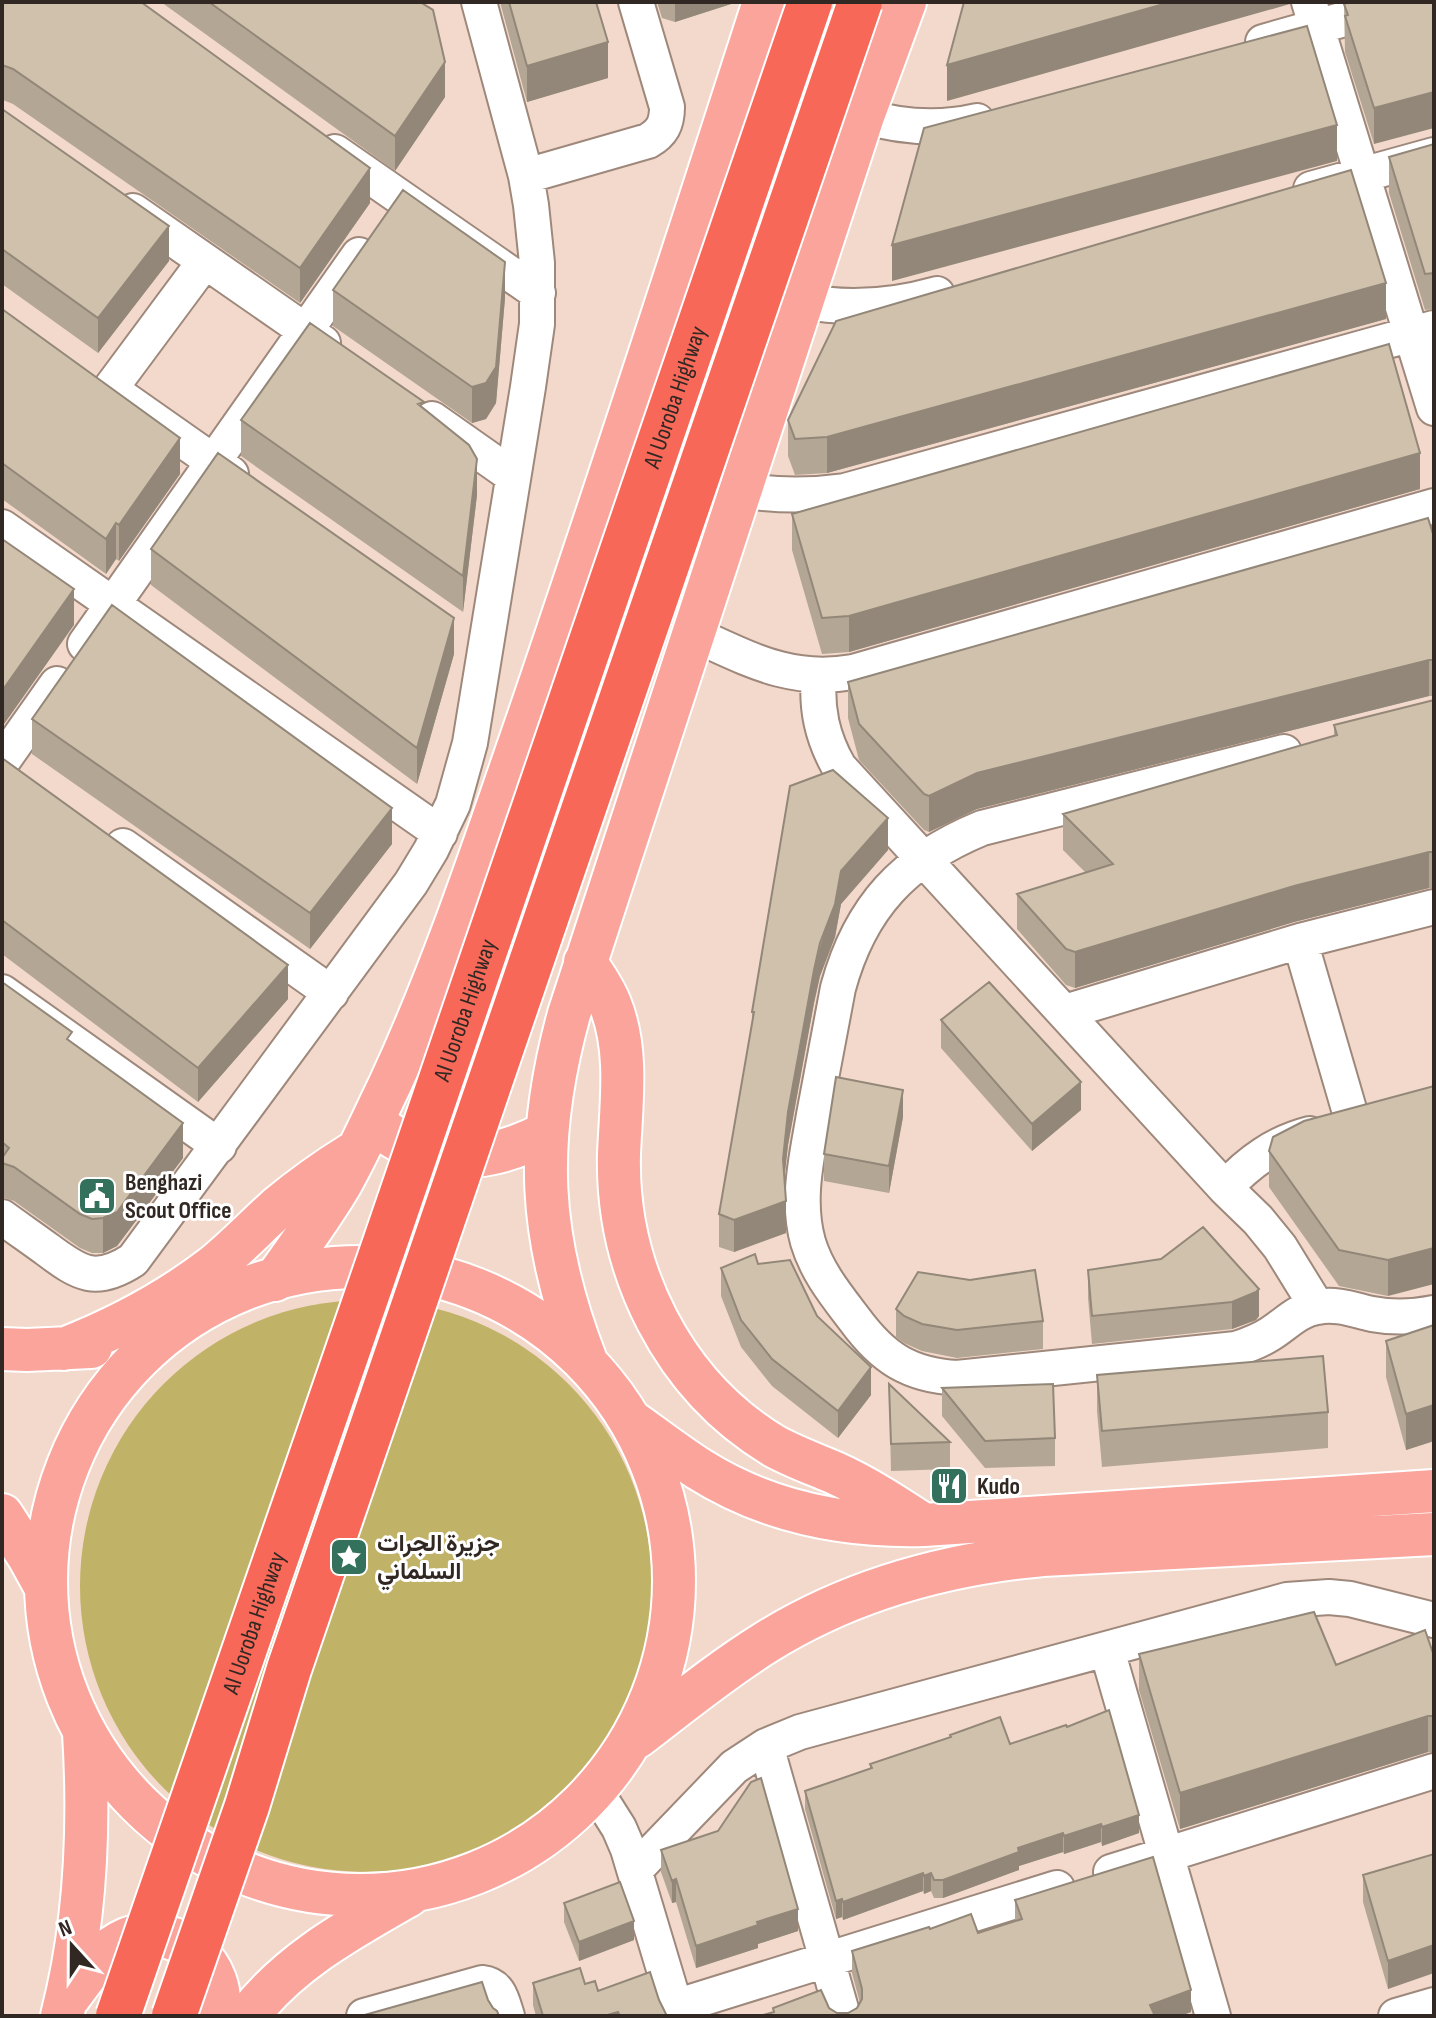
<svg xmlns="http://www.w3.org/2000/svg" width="1436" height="2018" font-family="'Sofia Sans Condensed',Vazirmatn,sans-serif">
<rect width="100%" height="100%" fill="#f2d9cb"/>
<path fill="#c0b267" d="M80 1586a286 286 0 1 1 572 0a286 286 0 1 1-572 0Z"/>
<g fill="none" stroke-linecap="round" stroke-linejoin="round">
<defs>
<path id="minor" d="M1309,2l125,406
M1263,42l142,-40
M863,116c37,11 75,14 114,5
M335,152l203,141
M526,176l122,-35c14,-8 19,-17 19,-34l-31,-105
M1311,189l123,-34
M133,211l190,132
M802,301c46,9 89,6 135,-7
M110,389l121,85
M110,389l95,-128
M432,419l81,57
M740,490c36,6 69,6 105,1l589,-163
M2,527l438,306
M693,634c56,25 97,49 160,38l581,-166
M85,644l274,-389
M819,675c-3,34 3,62 20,92l386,421 33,32 22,27 37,60
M1284,752l-302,76c-78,32 -122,79 -144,160 -8,42 -16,84 -24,127 -7,42 -18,84 -6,127 9,30 28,53 47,78 28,38 54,55 102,58l279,-29c12,-4 23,-8 34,-15 16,-10 28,-24 47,-27 20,-4 37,3 55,7 21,4 42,3 62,-1
M2,762l55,-78
M123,846l208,147
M1300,941l53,182
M2,992l217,154
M1065,1012l235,-71 134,-34
M1225,1188c24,-26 50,-45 85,-54
M2,1217c15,11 31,22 46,33 32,24 48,34 85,10l278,-377 20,-33 22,-46 17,-61 58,-356 9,-63v-61l-6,-58 -5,-29 -47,-174
M1107,1650l106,366
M766,1746l77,270
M595,1790l24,38 9,21 50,167
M635,1870l99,-103 32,-21 34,-14 487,-132 42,-3 21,2 84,21
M1111,1872l323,-101
M675,2007l382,-119
M364,2016l118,-33c18,2 20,18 25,33
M1396,2016l38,-11"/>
<path id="major" d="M585,962c10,14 19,27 25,42 19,46 11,101 9,150 -3,116 54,231 155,292 20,11 40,18 61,27 31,14 60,33 89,52
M386,1132c51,36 107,29 160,1
M46 1581a314 314 0 1 1 628 0a314 314 0 1 1-628 0Z
M275,1280c23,-32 46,-63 66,-97 18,-32 33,-66 49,-99 56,-121 97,-248 141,-374 80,-235 157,-472 233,-708
M2,1349l25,1 64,-3
M64,1349c54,-21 103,-47 150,-83 22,-18 42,-39 63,-58 24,-20 49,-38 75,-54
M586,1361c-48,-123 -52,-220 -17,-347l294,-898 42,-114
M634,1423c21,15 43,32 65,46 68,43 146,58 225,56l510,-34
M2,1515l27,42 17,31
M637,1737c42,-32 83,-66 128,-94 85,-53 180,-79 278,-88l391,-21
M70,1996c16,-21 31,-46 57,-57 48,-19 103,27 90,77
M62,2016c24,-93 28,-188 22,-283
M248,2016c42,-55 102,-87 161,-121"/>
</defs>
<use href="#minor" stroke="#9e887b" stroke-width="38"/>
<use href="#major" stroke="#fff" stroke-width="46"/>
<use href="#minor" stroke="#fff" stroke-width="34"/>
<use href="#major" stroke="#faa49b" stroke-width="42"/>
<defs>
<g id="highway-bridge">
<path id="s1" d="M118,2016l268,-776 424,-1238"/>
<path d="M174,2016l73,-210 42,-137 571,-1667"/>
</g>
</defs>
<use href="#highway-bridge" stroke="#fff" stroke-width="48" stroke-linecap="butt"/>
<use href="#highway-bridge" stroke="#f76859" stroke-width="44"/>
</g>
<path fill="#b3a694" d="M2,2l368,201 -70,100 -287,-199 -10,-4z
M161,2h259l25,95 -50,74z
M500,2h96l12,76 -81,24z
M657,2h75l-1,2 -56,18 -13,-4z
M1434,2l-60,142 -29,-92 -1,-48z
M2,109l167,152 -71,92 -96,-69z
M1434,144v165l-9,1 -36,-117v-36z
M333,290l172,8 -9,105 -10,16 -14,4 -139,-97z
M2,309l178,165 -61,87 -3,-2 -10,15 -104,-75z
M1386,319l-559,154 -32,2 -7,-19v-36z
M424,409l53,86 -14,117 -222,-156v-36z
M1420,489l-571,163 -27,2 -30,-104v-36z
M1434,537v159h-5l-452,113 -48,23 -5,-2 -65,-70 -11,-42v-36z
M151,549l303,105 -37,130 -266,-199z
M1434,700v188h-5l-135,34 -219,66 -9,-3 -49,-56v-35l69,-21 -23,-23v-36l271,-78v-11z
M32,719l360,125 -82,105 -278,-195z
M2,758l286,241 -90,103 -196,-148z
M790,786l98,64 -47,54 -6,33 -15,39 -6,27 -26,142 -4,33 2,55 -52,19 -15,-5v-33l33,-190v-12z
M2,982l181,176 -66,88 -14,7h-11l-12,-5 -66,-47 -12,-4z
M941,1020l140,90 -49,41 -91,-103z
M1434,1086l-46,210 -49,-10 -70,-99v-36z
M903,1117l-14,76 -65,-12v-27z
M1161,1259l98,57 -3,4 -24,9 -140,15 -4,-46v-28z
M758,1264l113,131 -33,43 -66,-52 -31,-39 -20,-51v-28z
M896,1309l147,12v28l-86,9 -35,-7 -18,-8 -8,-6z
M1434,1325v116l-28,9 -20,-73v-36z
M1097,1375l231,37v36l-226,19 -5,-56z
M889,1384l61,58v27l-59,2z
M942,1388l113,50v28l-70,2 -43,-52z
M1139,1654l197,11 98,-9v96h-6l-248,77 -41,-139z
M1010,1744l129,89 -37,13 -1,-4 -37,12 -1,-2 -44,14v4l-76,28h-9l-3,-7 -7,3 -1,-3 -80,29 -1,-3 -6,2 -31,-110v-18l65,-22v-5z
M661,1850l137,81 -40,13v4l-62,20 -20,-66 -4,1 -11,-31z
M1434,1854l-46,135 -25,-87v-27z
M1015,1900l176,112 -11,4h-421l14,-4v-4h56l8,5h11l9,-5 3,-5 -8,-30v-22l78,-22 48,4 37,-12z
M564,1903l70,37 -55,21 -15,-39z
M533,1983l52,1 13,7 61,9 8,16h-131l-3,-11z"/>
<path fill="#928778" d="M675,2h57l-1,2 -56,18z
M1171,2h119v2l-343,97v-36z
M608,42v36l-81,24v-36z
M445,62v35l-50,74v-35z
M2,65h1l-1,35z
M1434,92v36l-60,16v-36z
M1337,125v36l-445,120v-36z
M370,168v35l-70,100v-35z
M169,226v35l-71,92v-35z
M505,262v36l-9,105 -10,16 -14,4v-36z
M1386,283v36l-559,154v-36z
M180,438v36l-61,87v-36z
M1420,453v36l-571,163v-36z
M477,459v36l-14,117v-36z
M116,523v36l-10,15v-35z
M74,589v36l-72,102v-36z
M454,618v36l-37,130v-36z
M1429,660v36l-452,113 -48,23v-36l48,-23z
M392,808v36l-82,105v-36z
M888,818v32l-47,54 -6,33 -15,39 -6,27 -26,142 -5,46v-32l5,-47 26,-142 27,-99z
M1429,852v36l-135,34 -219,66v-36l219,-66z
M288,965v34l-90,103v-34z
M1081,1082v28l-49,41v-27z
M903,1090v27l-14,76v-27z
M183,1123v35l-66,88 -14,7v-35z
M786,1201v32l-52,19v-32z
M1434,1248v36l-46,12v-36z
M1259,1289v27l-3,4 -24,9v-27z
M871,1367v28l-33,43v-27z
M1434,1405v36l-28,9v-36z
M1428,1716v36l-248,77v-36z
M1139,1815v18l-37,13v-19z
M1101,1824v18l-37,12v-18z
M1063,1833v19l-44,14v4l-76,28v-18l75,-32z
M923,1873v18l-80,29v-18z
M931,1873v18l-7,3v-18z
M676,1879v23l-4,1v-22z
M842,1899v18l-6,2v-18z
M798,1909v22l-40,13v4l-62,20v-22l61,-24z
M634,1921v19l-55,21v-19z
M1434,1945v28l-46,16v-28z
M1191,1990v22l-11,4h-30v-11z
M618,2012v4h-14z"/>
<path fill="#d0c1ac" stroke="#928778" stroke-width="2" d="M2,2h139l229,166 -70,100 -287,-199 -11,-4z
M209,2h211l13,8 12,52 -50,74z
M509,2h87l12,40 -81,24z
M964,2h207l-224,63z
M1350,2h84v90l-60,16 -29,-92 3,-1 -4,-11z
M1307,26l30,99 -445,120 32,-117z
M2,109l167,117 -71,92 -96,-69z
M1434,144v129l-9,1 -36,-117z
M1351,170l35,113 -559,154 -32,2 -7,-19 48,-99z
M403,190l102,72 -9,105 -10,16 -14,4 -139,-97z
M2,309l178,129 -61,87 -3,-2 -10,16 -104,-76z
M310,323l114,79 -6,2 51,41 8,14 -14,117 -222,-156z
M1389,344l31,109 -571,163 -27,2 -30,-104z
M218,453l236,165 -37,130 -266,-199z
M1428,518l6,19v123h-5l-452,113 -48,23 -5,-2 -65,-70 -11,-42z
M2,539l72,50 -72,102z
M112,605l280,203 -82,105 -278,-194z
M1434,700v152h-5l-135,34 -219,66 -9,-3 -49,-55 96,-30 -50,-50 274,-79 -3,-10z
M2,758l286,207 -90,103 -196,-148z
M833,770l55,48 -47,53 -6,33 -15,39 -6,27 -26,142 -5,47 3,42 -52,19 -15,-6 35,-202h-2l38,-226z
M2,982l70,50 -5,7 116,84 -66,89 -14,6 -11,1 -12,-5 -66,-47 -12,-4v-5l7,-10 -7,-6z
M989,982l92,100 -49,42 -91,-104z
M836,1077l67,13 -14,76 -65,-12z
M1434,1086v162l-46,12 -49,-10 -70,-99 4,-14 31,-16z
M1203,1227l56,62 -3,3 -24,10 -140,14 -4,-46 73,-11z
M755,1254l3,10 32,-4 27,56 54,51 -33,44 -66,-52 -31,-39 -20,-52z
M1035,1270l8,51 -86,9 -35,-6 -18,-8 -8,-7 22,-37 52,8z
M1434,1325v80l-28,9 -20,-73z
M1323,1356l5,56 -226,19 -5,-56z
M889,1384l61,58 -59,2z
M1053,1384l2,54 -70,3 -43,-53z
M1314,1612l22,53 89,-35 9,26v60h-6l-248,77 -41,-139z
M1109,1710l30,105 -37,12 -1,-3 -37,12 -1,-3 -45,15 1,4 -76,28h-9l-3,-7 -7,3 -1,-3 -80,29 -1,-3 -6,2 -31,-110 67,-23 -2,-4 81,-27 -1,-2 50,-18 10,27 56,-19 1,2z
M761,1778l37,131 -41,13 1,3 -62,21 -20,-67 -4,2 -11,-31 57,-19 33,-49z
M1434,1854v91l-46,16 -25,-86z
M1153,1857l38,133 -41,15 5,11h-396l15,-4 -1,-4 48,-18 8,18 8,5h11l9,-5 5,-9v-10l-10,-38 77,-24 1,2 41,-15 7,19 44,-14 -7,-19z
M620,1882l14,39 -55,21 -15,-39z
M580,1968l5,16 10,-3 3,10 52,-19 9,28 8,16h-47l-2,-4 -14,4h-61l-10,-33z
M482,1982l6,18 5,8 4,3 2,5h-138z"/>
<defs>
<symbol id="civic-square" viewBox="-11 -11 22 22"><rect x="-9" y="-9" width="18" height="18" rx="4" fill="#33715d" stroke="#fff"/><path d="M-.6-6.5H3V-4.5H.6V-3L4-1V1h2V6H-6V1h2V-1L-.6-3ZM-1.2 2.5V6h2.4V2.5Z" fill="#fff"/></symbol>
<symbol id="restaurant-square" viewBox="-11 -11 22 22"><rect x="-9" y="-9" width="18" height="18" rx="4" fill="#33715d" stroke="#fff"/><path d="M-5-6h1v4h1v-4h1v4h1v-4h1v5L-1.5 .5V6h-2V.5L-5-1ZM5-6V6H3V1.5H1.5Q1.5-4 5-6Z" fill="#fff"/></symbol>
<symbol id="sight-square" viewBox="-11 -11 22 22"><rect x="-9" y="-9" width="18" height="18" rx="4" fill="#33715d" stroke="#fff"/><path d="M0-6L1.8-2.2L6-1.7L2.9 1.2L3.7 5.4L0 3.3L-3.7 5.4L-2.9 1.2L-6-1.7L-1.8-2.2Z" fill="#fff"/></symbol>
</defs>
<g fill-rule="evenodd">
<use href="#civic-square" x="75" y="1174" width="44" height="44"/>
<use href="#restaurant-square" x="927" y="1464" width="44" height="44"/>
<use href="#sight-square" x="327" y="1535" width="44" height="44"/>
</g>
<g text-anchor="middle" stroke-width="6" stroke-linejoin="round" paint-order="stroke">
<g font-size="24" fill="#322823" stroke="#fff">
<text dy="8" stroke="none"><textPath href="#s1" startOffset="1712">Al Uoroba Highway</textPath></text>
<text dy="8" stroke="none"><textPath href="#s1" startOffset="1064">Al Uoroba Highway</textPath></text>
<text dy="8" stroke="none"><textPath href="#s1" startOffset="416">Al Uoroba Highway</textPath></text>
</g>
<g font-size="24" font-weight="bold" fill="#322823" stroke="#fff" text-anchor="start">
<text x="125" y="1190">Benghazi<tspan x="125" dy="28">Scout Office</tspan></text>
<text x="977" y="1494">Kudo</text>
<text x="377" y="1551">جزيرة الجرات<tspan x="377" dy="28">السلماني</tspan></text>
</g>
</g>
<rect width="1436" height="2018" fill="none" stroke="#322823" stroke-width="8"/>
<g transform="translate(72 1946) rotate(339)" stroke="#ffffff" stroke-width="6" paint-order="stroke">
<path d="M0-6L14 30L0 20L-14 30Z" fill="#322823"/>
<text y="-12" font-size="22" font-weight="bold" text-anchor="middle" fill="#322823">N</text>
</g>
</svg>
